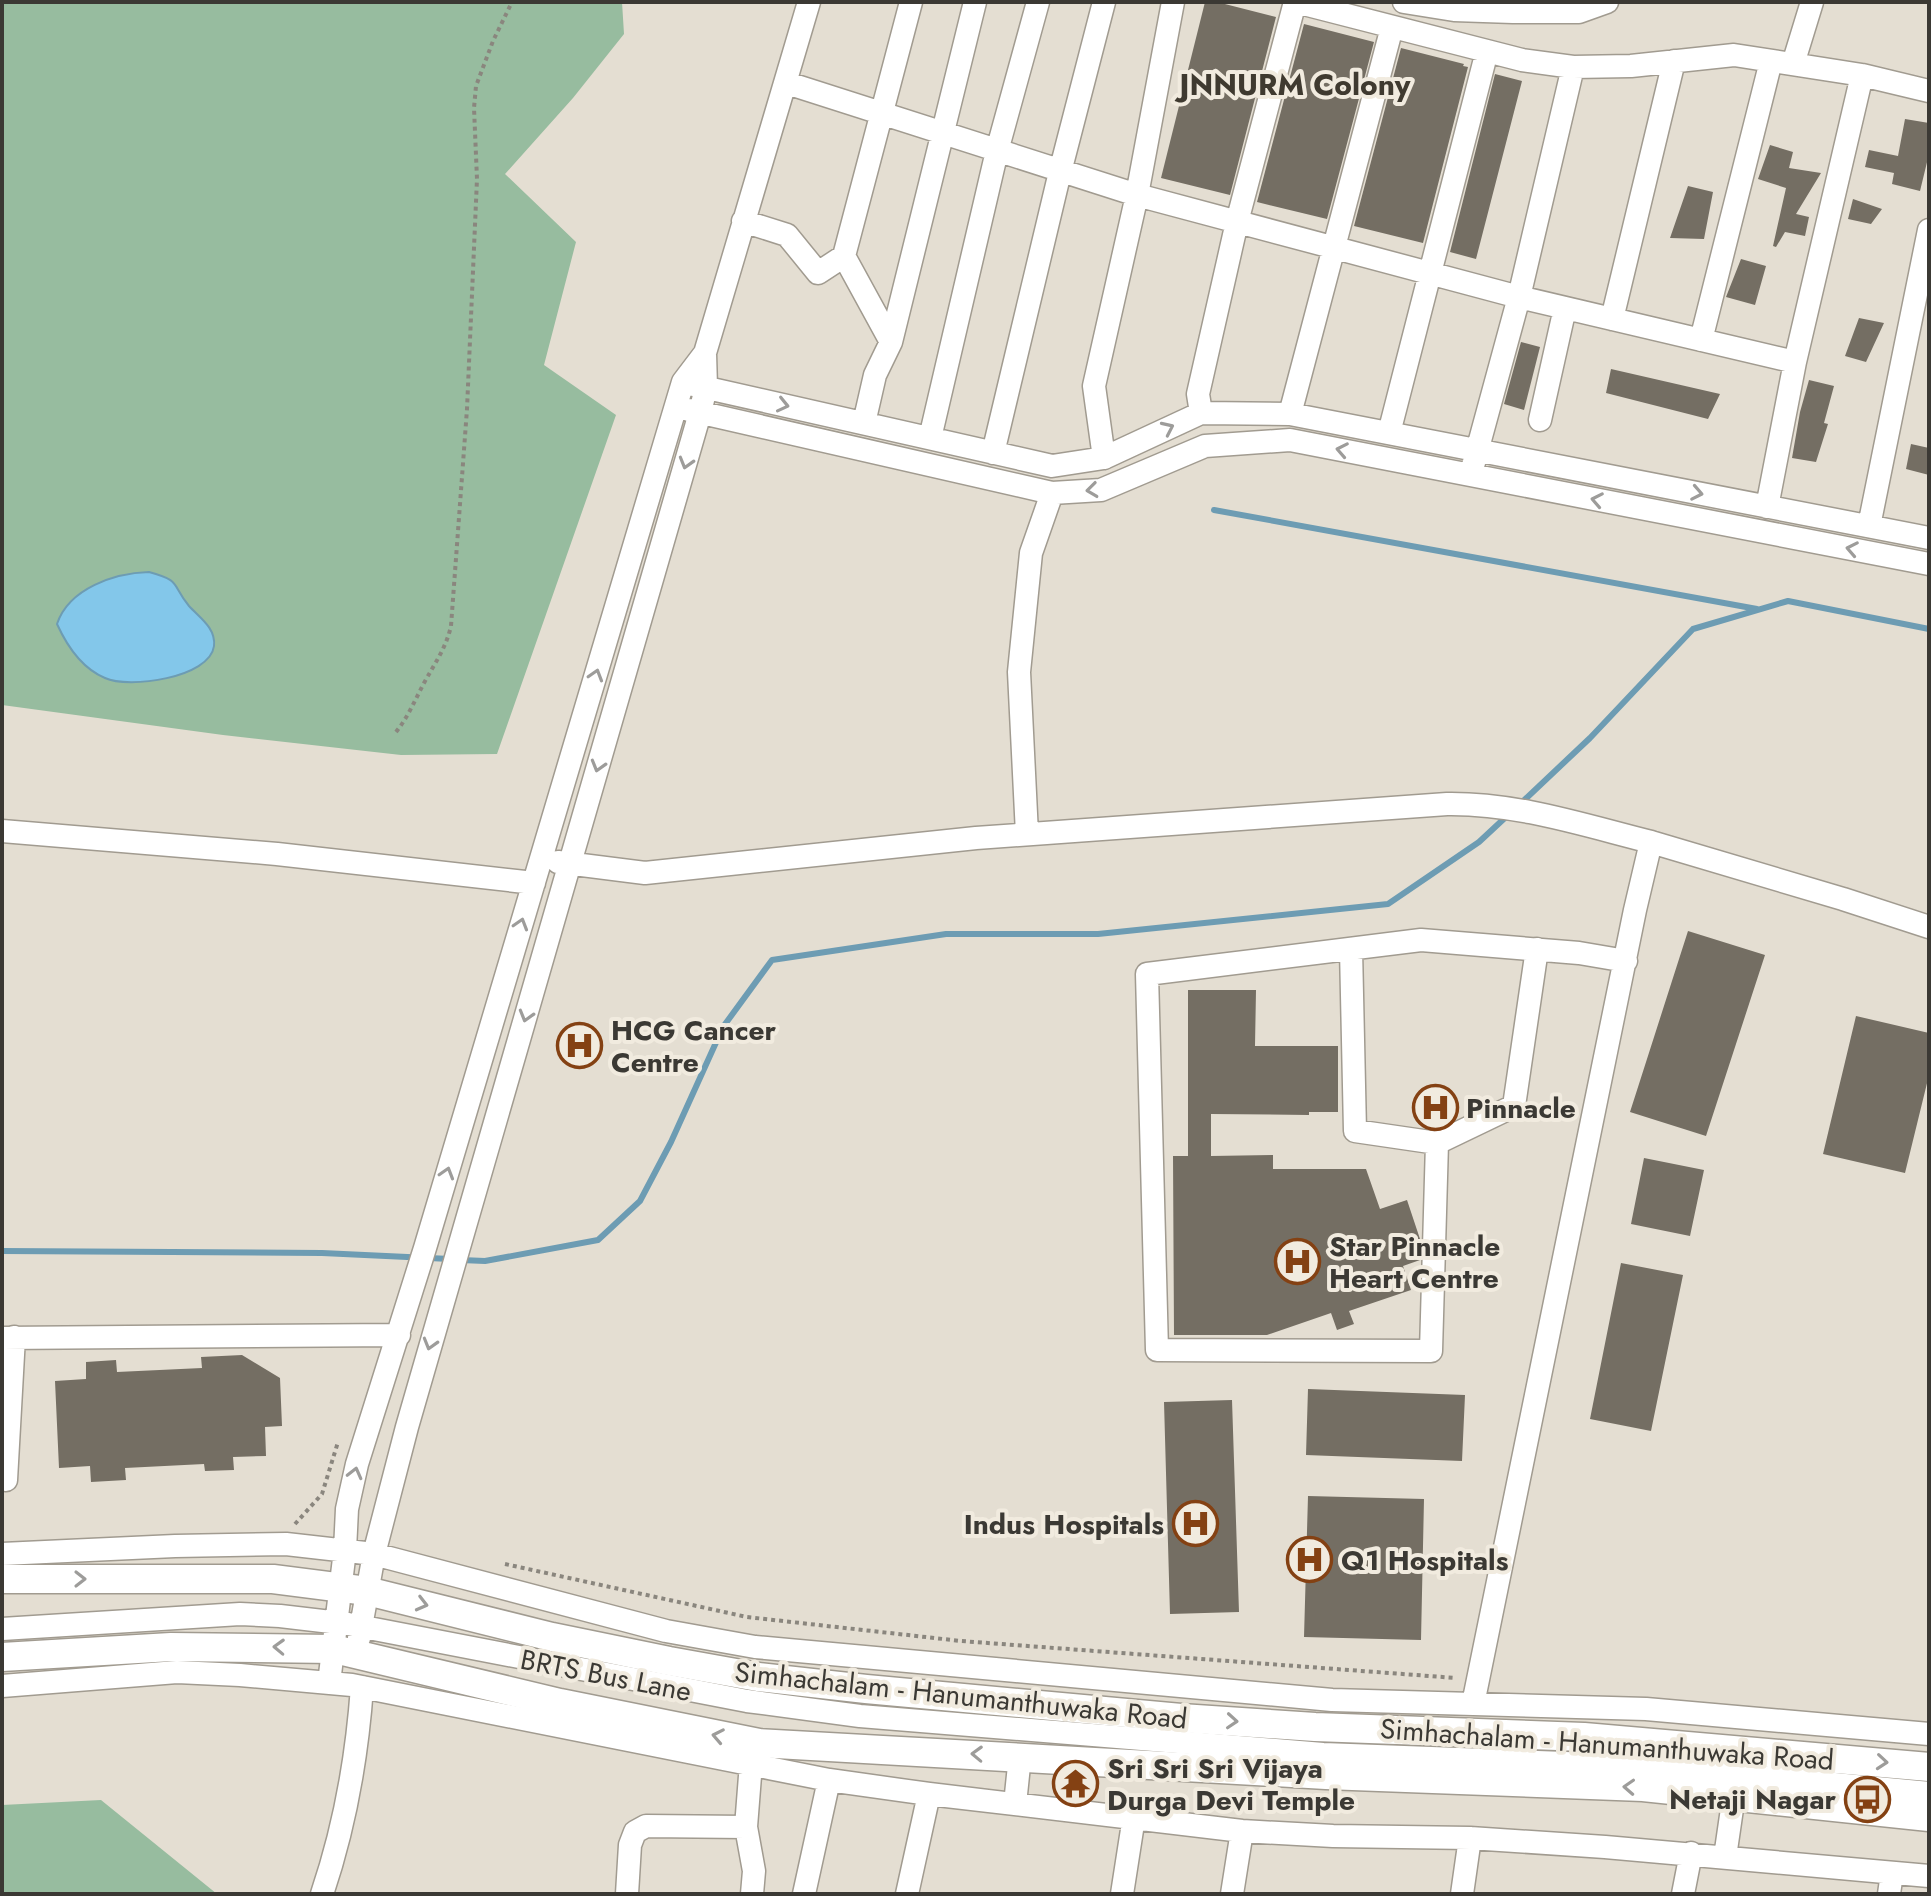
<svg xmlns="http://www.w3.org/2000/svg" width="1931" height="1896" font-family="Jost,sans-serif">
<rect width="100%" height="100%" fill="#e4ded2"/>
<path fill="#97bc9f" d="M2,2h620l2,32 -51,64 -68,76 71,68 -32,123 72,50 -119,339 -96,1 -178,-20 -221,-30z
M101,1800l116,94h-215v-89z"/>
<path fill="#83c7ea" stroke="#6d9cb3" stroke-width="2" d="M149,572c33,9 22,12 40,34 11,12 27,22 25,40 -4,32 -86,43 -109,32 -24,-10 -38,-32 -48,-54 12,-36 58,-51 92,-52z"/>
<g fill="none" stroke-linecap="round" stroke-linejoin="round">
<path stroke="#6d9cb3" stroke-width="6" d="M1214,510l543,99
M1519,805l71,-67 103,-109 95,-28 141,28
M2,1251l320,2 128,6
M461,1260l24,1 113,-21 42,-39 31,-59 52,-115 49,-67 174,-26h152l290,-30 91,-62 29,-27"/>
</g>
<path fill="#746e63" d="M1205,2h12l59,15 -46,178 -69,-17z
M1304,24l70,18 -47,177 -70,-17z
M1401,48l63,16 -1,2 5,1 -45,176 -69,-17z
M1495,74l27,7 -46,178 -26,-7z
M1905,119l24,4v31l-9,37 -28,-7 2,-11 -29,-6 4,-17 29,6z
M1770,145l23,7 -4,16 32,5 -25,41 13,3 -4,19 -20,-4 -9,15 -3,-1 13,-58 -28,-9z
M1688,186l25,6 -9,47 -34,-1z
M1853,199l29,10 -11,15 -23,-5z
M1741,259l25,7 -11,39 -29,-8z
M1859,318l25,5 -18,39 -21,-6z
M1521,342l19,5 -16,63 -20,-6z
M1611,369l109,25 -12,25 -102,-26z
M1809,380l25,6 -10,37 4,1 -12,38 -24,-4 8,-46z
M1911,444l18,4v27l-23,-6z
M1688,931l77,24 -59,181 -76,-24z
M1188,990h68l-1,56h83v66h-29v3l-98,-1v42l62,-1v14h93l14,40 27,-9 13,39v21l-17,6 8,24 -62,21 5,13 -17,6 -6,-17 -64,22h-93l-1,-179h15z
M1856,1016l73,17v42l-24,98 -82,-19z
M1644,1158l60,12 -14,66 -59,-12z
M1621,1263l62,12 -32,156 -61,-12z
M242,1355l38,23 2,48 -17,1 1,29 -33,1 1,13 -29,1 -1,-7 -79,4 1,12 -35,2 -1,-16 -31,2 -4,-87 31,-2v-17l30,-2 1,12 85,-4 -1,-11z
M1308,1389l157,6 -3,66 -156,-6z
M1232,1400l7,212 -69,2 -6,-212z
M1308,1496l116,3 -3,141 -117,-3z"/>
<g fill="none" stroke-linecap="round" stroke-linejoin="round">
<defs>
<path id="minor" d="M1296,2l226,58 51,7 58,-1 103,-11 128,20 67,16
M1404,2l50,8 59,2h66l28,-10
M1793,64l19,-62
M787,83l350,112 382,102 276,65
M743,221l44,14 31,38 26,-17 67,-254
M844,256l47,86
M1612,319l62,-258
M1701,340l70,-279
M694,385l358,81 52,-8 97,-45 89,1 639,124
M689,410l363,83 49,-3 104,-44 85,-6 639,124
M1201,413l-3,-19 39,-172 58,-220
M1290,414l102,-387
M1540,420l25,-112
M864,423l11,-48 16,-33 84,-340
M1389,433l98,-382
M930,438l67,-287 41,-149
M993,453l67,-281 44,-170
M1104,458l-10,-72 43,-191 36,-193
M1473,466l46,-169 54,-230
M1767,507l28,-145 67,-287
M1869,526l60,-296
M2,831l275,23 257,29
M1027,834l-8,-162 12,-119 21,-60
M558,862l87,11 331,-35 471,-34c70,-1 136,21 204,38
M1351,949l4,182 82,12
M1537,949l-23,157 -77,37 -6,208 -274,-1 -10,-376 274,-34 158,13 47,8
M2,1338l397,-3
M6,1480l8,-143
M2,1554l173,-8 111,-2 88,10 292,77 89,16 577,53 314,9 283,25
M2,1629l238,-15 40,2 68,8 399,77 113,15 463,38 324,12 282,27
M359,1638l15,-84 33,-127 293,-1014 6,-26 -1,-34 104,-351
M329,1683l16,-133 2,-41 10,-45 68,-216 258,-866 22,-29
M2,1686l175,-14 63,3 112,10 477,95 100,14 313,37 91,5 137,2 135,9 324,29
M1473,1704l162,-794 16,-68 192,57 86,28
M751,1763l-5,64 8,44 -2,23
M1015,1804l5,-48
M1725,1857l9,-62
M322,1894c23,-68 35,-136 40,-207
M627,1894l3,-49 5,-13 11,-6 100,1
M804,1894l25,-114
M907,1894l22,-100
M1122,1894l12,-77
M1232,1894l10,-63
M1462,1894l8,-56
M1683,1894l8,-41
M1889,1894l3,-21"/>
<path id="major" d="M2,1579h271l94,12 185,46 117,24 89,16 108,12 315,29 134,9 269,10 345,30
M2,1657l169,-10 163,2 226,54 199,40 567,32 317,12 286,30"/>
</defs>
<use href="#minor" stroke="#a19b90" stroke-width="25"/>
<use href="#major" stroke="#a19b90" stroke-width="31"/>
<path stroke="#8a867e" stroke-width="4" stroke-dasharray="4 4" stroke-linecap="butt" d="M396,732c12,-15 19,-32 28,-49 11,-20 22,-35 27,-57l16,-217 10,-230 -3,-71 2,-22 17,-45 19,-39
M295,1524l27,-30 16,-52
M505,1564l242,53 214,24 495,37"/>
<use href="#minor" stroke="#fff" stroke-width="22"/>
<use href="#major" stroke="#fff" stroke-width="28"/>
</g>
<defs><path id="oneway-chevron" d="M-2-3.5L2.5 0L-2 3.5" fill="none" stroke-width="1.6" stroke-linecap="round" stroke-linejoin="round" transform="scale(2)"/></defs>
<g stroke="#9d9c9a">
<use href="#oneway-chevron" transform="translate(783 405) rotate(13)"/>
<use href="#oneway-chevron" transform="translate(1168 428) rotate(-25)"/>
<use href="#oneway-chevron" transform="translate(1342 450) rotate(-169)"/>
<use href="#oneway-chevron" transform="translate(686 463) rotate(106)"/>
<use href="#oneway-chevron" transform="translate(1092 490) rotate(173)"/>
<use href="#oneway-chevron" transform="translate(1697 493) rotate(11)"/>
<use href="#oneway-chevron" transform="translate(1597 500) rotate(-169)"/>
<use href="#oneway-chevron" transform="translate(1852 549) rotate(-169)"/>
<use href="#oneway-chevron" transform="translate(596 675) rotate(-73)"/>
<use href="#oneway-chevron" transform="translate(598 766) rotate(106)"/>
<use href="#oneway-chevron" transform="translate(521 924) rotate(-73)"/>
<use href="#oneway-chevron" transform="translate(526 1016) rotate(106)"/>
<use href="#oneway-chevron" transform="translate(447 1173) rotate(-73)"/>
<use href="#oneway-chevron" transform="translate(430 1344) rotate(106)"/>
<use href="#oneway-chevron" transform="translate(355 1473) rotate(-76)"/>
<use href="#oneway-chevron" transform="translate(80 1579)"/>
<use href="#oneway-chevron" transform="translate(422 1604) rotate(14)"/>
<use href="#oneway-chevron" transform="translate(279 1647) rotate(-178)"/>
<use href="#oneway-chevron" transform="translate(1232 1721) rotate(4)"/>
<use href="#oneway-chevron" transform="translate(718 1736) rotate(-169)"/>
<use href="#oneway-chevron" transform="translate(977 1754) rotate(-178)"/>
<use href="#oneway-chevron" transform="translate(1882 1762) rotate(5)"/>
<use href="#oneway-chevron" transform="translate(1629 1787) rotate(-177)"/>
</g>
<defs>
<symbol id="hospital-ring" viewBox="-11 -11 22 22"><circle r="9.5" fill="#f1ebdf" stroke="#844113" stroke-width="1.5"/><path d="M-5-5h3v3.5h4V-5h3V5h-3V1.5h-4V5h-3Z" fill="#844113"/></symbol>
<symbol id="temple-ring" viewBox="-11 -11 22 22"><circle r="9.5" fill="#f1ebdf" stroke="#844113" stroke-width="1.5"/><path d="M0-6L5-2H3V0L6.5 2.5H4V6H1.5V3h-3V6H-4V2.5H-6.5L-3 0V-2H-5Z" fill="#844113"/></symbol>
<symbol id="bus-ring" viewBox="-11 -11 22 22"><circle r="9.5" fill="#f1ebdf" stroke="#844113" stroke-width="1.5"/><path d="M-5-6H5V4H4V6H2V4H-2V6H-4V4H-5ZM-3.5-4V0h7V-4ZM-3.5 1.2v1.5H-2V1.2ZM2 1.2v1.5H3.5V1.2Z" fill="#844113"/></symbol>
</defs>
<g fill-rule="evenodd">
<use href="#hospital-ring" x="554" y="1020" width="51" height="51"/>
<use href="#hospital-ring" x="1410" y="1082" width="51" height="51"/>
<use href="#hospital-ring" x="1272" y="1236" width="51" height="51"/>
<use href="#hospital-ring" x="1170" y="1498" width="51" height="51"/>
<use href="#hospital-ring" x="1284" y="1534" width="51" height="51"/>
<use href="#temple-ring" x="1050" y="1758" width="51" height="51"/>
<use href="#bus-ring" x="1842" y="1774" width="51" height="51"/>
</g>
<g text-anchor="middle" stroke-width="8" stroke-linejoin="round" paint-order="stroke">
<g font-size="28" font-weight="bold" fill="#3b3934" stroke="#f1ebdf" text-anchor="start">
<text x="611" y="1040">HCG Cancer<tspan x="611" dy="32">Centre</tspan></text>
<text x="1466" y="1118">Pinnacle</text>
<text x="1329" y="1256">Star Pinnacle<tspan x="1329" dy="32">Heart Centre</tspan></text>
<text x="1164" y="1534" text-anchor="end">Indus Hospitals</text>
<text x="1341" y="1570">Q1 Hospitals</text>
<text x="1107" y="1778">Sri Sri Sri Vijaya<tspan x="1107" dy="32">Durga Devi Temple</tspan></text>
<text x="1836" y="1809" text-anchor="end">Netaji Nagar</text>
</g>
<g font-size="28" fill="#3b3934" stroke="#f1ebdf">
<text transform="translate(606 1675) rotate(11)" y="10">BRTS Bus Lane</text>
<text transform="translate(961 1695) rotate(6)" y="10">Simhachalam - Hanumanthuwaka Road</text>
<text transform="translate(1607 1744) rotate(4)" y="10">Simhachalam - Hanumanthuwaka Road</text>
</g>
<g font-size="30" font-weight="bold" fill="#3f3a30" stroke="#f1ebdf">
<text x="1295" y="95">JNNURM Colony</text>
</g>
</g>
<rect width="1931" height="1896" fill="none" stroke="#3b3934" stroke-width="8"/>
</svg>
